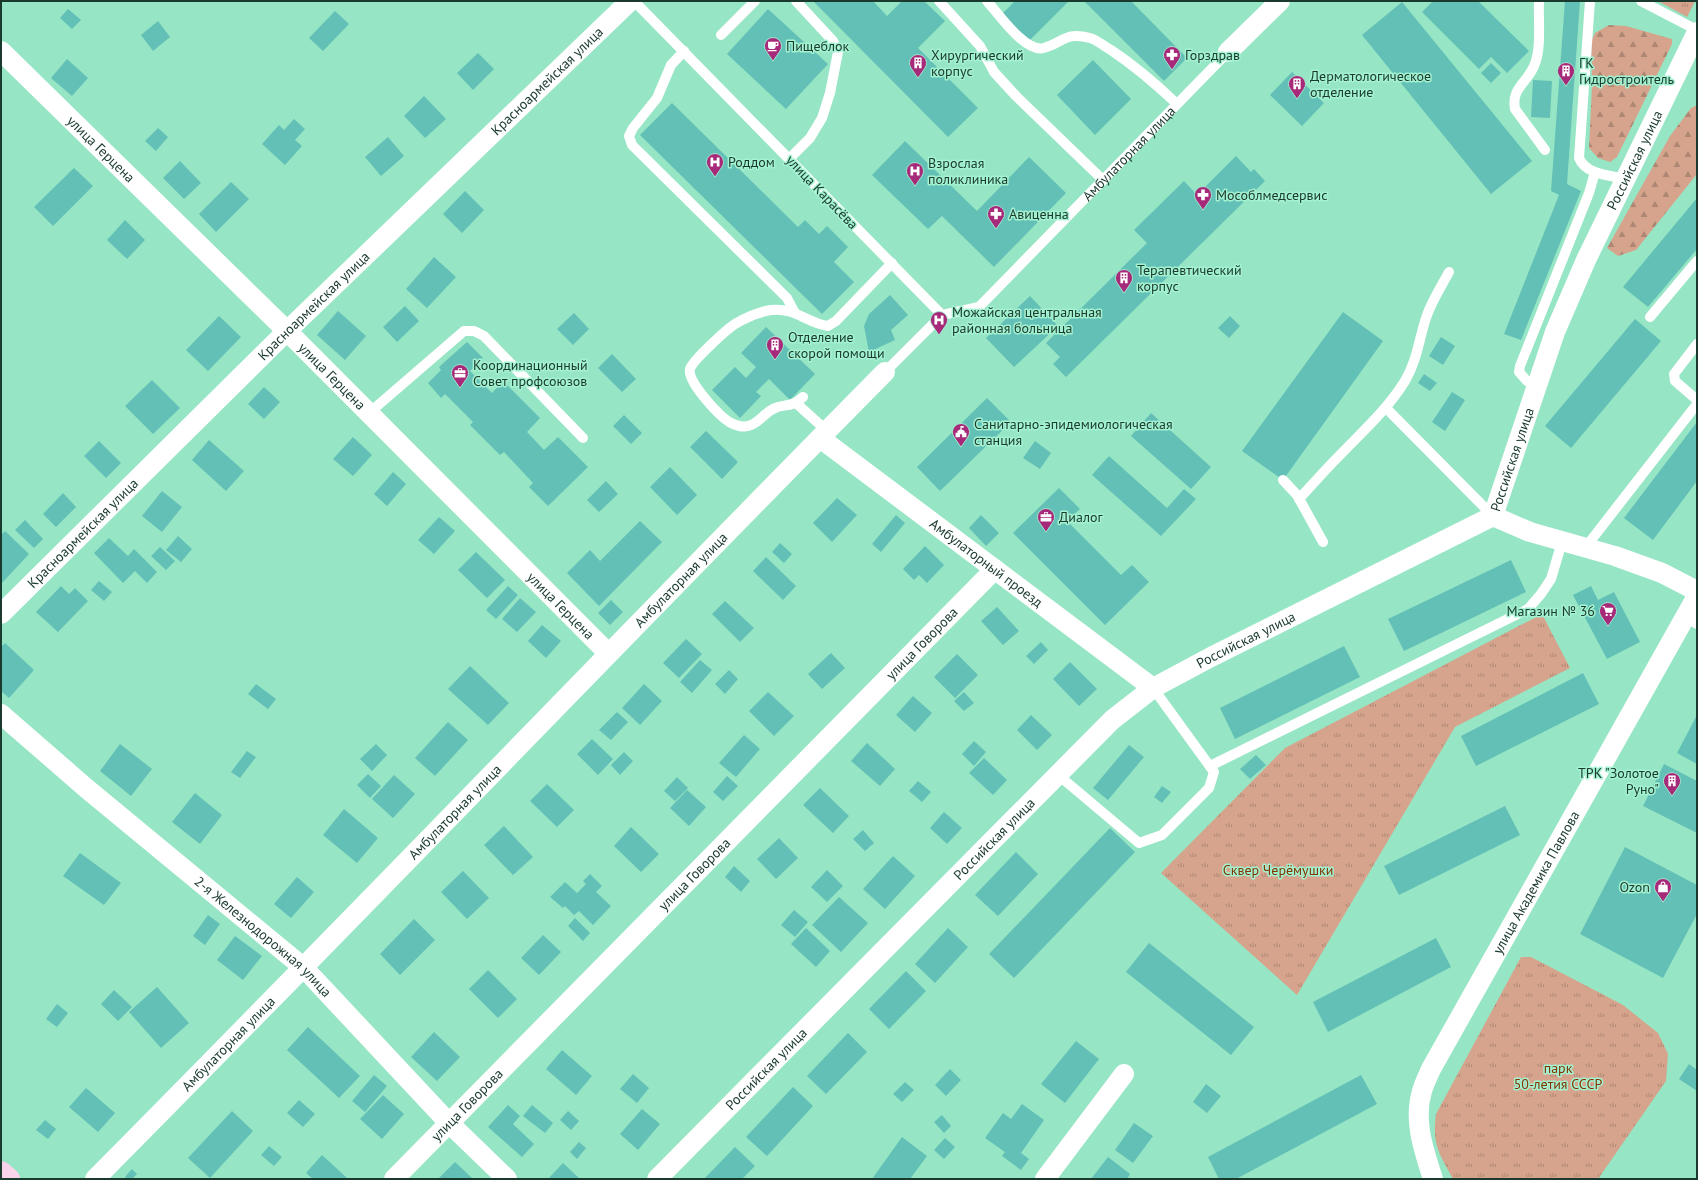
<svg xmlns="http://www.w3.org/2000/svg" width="1698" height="1180" font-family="'PT Sans',sans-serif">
<defs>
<pattern id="forest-firs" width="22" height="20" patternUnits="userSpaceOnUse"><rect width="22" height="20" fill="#d6a48c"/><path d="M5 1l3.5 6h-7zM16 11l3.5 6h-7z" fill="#ad8773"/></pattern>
<pattern id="park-tufts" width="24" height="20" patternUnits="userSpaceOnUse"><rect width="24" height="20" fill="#d6a48c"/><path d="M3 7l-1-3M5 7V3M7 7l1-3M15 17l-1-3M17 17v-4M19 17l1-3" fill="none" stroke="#ad8773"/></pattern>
</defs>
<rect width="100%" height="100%" fill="#96e5c4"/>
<path fill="url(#forest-firs)" d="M1609,25l17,1 46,13v5l-55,113 -7,5 -12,-4 -9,-10 3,-62 -1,-44 4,-9z
M1697,105v69l-61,76 -18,6 -11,-8 63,-112 21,-28z"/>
<path fill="url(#park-tufts)" d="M1658,1h37l-8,16z
M1542,614l28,54 -115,59 -158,268 -136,-122 124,-125z
M1521,957h10l92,48 35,28 10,21 -2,27 -68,98h-145c-14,-26 -21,-34 -17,-65z"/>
<path fill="#63c0b6" d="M813,1h60l14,15 15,-15h22l21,20 -27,27 60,60 -30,29z
M1015,1h54l-40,40 -27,-27z
M1084,1h47l56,57 -23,23z
M1433,1h45l51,50 -22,22 -16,-16 -12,12 -57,-57z
M1565,1h15l-13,183 14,7 -60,149 -17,-6 55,-139 -8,-4z
M1402,2l130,159 -41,33 -129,-159z
M68,9l13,11 -9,9 -12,-11z
M768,9l60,55 -42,45 -59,-55z
M335,11l14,13 -26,27 -14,-13z
M158,21l12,16 -17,14 -12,-16z
M478,53l16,16 -21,21 -16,-17z
M67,59l21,19 -16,18 -21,-18z
M1093,60l38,39 -36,36 -38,-40z
M1491,63l10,10 -10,10 -10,-10z
M1292,72l32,31 -22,23 -32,-31z
M1533,80l19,1 -2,37 -19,-1z
M424,96l22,23 -21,19 -21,-22z
M672,103l126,124 7,-7 14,14 8,-8 21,21 -14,15 20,20 -32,32 -182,-179z
M294,119l11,10 -10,11 7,6 -17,19 -23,-21 17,-19 5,5z
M158,128l10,9 -12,14 -11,-10z
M388,137l16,19 -23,20 -16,-19z
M905,141l72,70 52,-54 37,36 -72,74 -52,-51 -14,13 -56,-54z
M1236,156l15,16 3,-3 11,12 -199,196 -13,-13 7,-7 -14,-14 101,-100 -13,-13 50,-49 13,14z
M180,161l21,22 -17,16 -21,-21z
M74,168l19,18 -40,40 -19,-19z
M231,182l18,17 -33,33 -17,-18z
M465,191l19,19 -22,23 -19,-19z
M1697,198v51l-49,58 -25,-20z
M125,220l20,20 -18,19 -20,-19z
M434,257l22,20 -29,31 -21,-19z
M890,295l18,20 -17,15 4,10 -26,12 -5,-26 5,-12z
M1030,296l28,30 -44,41 -28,-29z
M405,306l14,15 -22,21 -14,-15z
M338,311l28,25 -21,24 -28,-25z
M1343,312l40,29 -100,139 -41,-29z
M574,313l15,16 -16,16 -16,-16z
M219,316l22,21 -33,34 -22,-21z
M1230,316l10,10 -11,12 -11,-10z
M1635,319l26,22 -90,107 -26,-22z
M766,327l49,47 -25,26 -21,-21 -13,13 5,4 -21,22 -28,-28 23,-23 11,11 10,-11 -15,-14z
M1441,337l14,9 -12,19 -14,-9z
M467,342l16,16 -13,13 22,22 11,-12 37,37 -13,14 17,18 14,-13 30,30 -40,39 -19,-19 4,-4 -29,-31 -4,3 -30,-30 3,-3 -28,-28 -4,4 -13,-15 13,-13 -2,-3z
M612,354l24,25 -14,13 -24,-24z
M1424,374l13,9 -7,8 -12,-8z
M152,380l28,28 -27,26 -28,-28z
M264,387l16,15 -16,17 -16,-15z
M1452,392l13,8 -20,31 -13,-9z
M987,398l24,24 -71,69 -23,-24z
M1151,413l60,54 -20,22 -60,-53z
M624,415l18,18 -11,11 -18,-18z
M1697,422v59l-44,59 -29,-22z
M706,431l32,31 -16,17 -32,-32z
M353,437l19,18 -19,21 -20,-17z
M209,440l35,31 -18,20 -34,-31z
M99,441l22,22 -15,15 -22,-22z
M1035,441l16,12 -11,16 -17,-11z
M1109,456l58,52 17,-19 12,10 -35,37 -69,-61z
M670,467l27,28 -20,20 -27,-28z
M393,472l13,12 -19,22 -13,-12z
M606,481l12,13 -19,18 -12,-12z
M1059,488l21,21 -13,12 54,54 11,-10 17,17 -44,43 -92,-92z
M162,491l20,16 -20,25 -20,-16z
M63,493l13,14 -20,20 -13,-13z
M837,498l20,17 -25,27 -19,-19z
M896,515l9,8 -24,29 -9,-8z
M981,515l18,18 -13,13 -17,-18z
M439,517l16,14 -21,23 -16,-14z
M25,520l18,19 -9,9 -19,-18z
M640,521l22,21 -63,64 -32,-33 23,-23 10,11z
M5,531l24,23 -28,30v-49z
M178,536l14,13 -11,13 -15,-12z
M109,538l19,18 6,-7 23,23 -10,11 -12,-12 -12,12 -29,-30z
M780,543l12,11 -8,9 -12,-11z
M925,546l19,19 -17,18 -8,-8 -5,5 -11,-11z
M160,547l15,14 -9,9 -15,-14z
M476,552l29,28 -18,18 -29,-28z
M766,557l30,29 -13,14 -30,-29z
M1511,560l15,32 -122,59 -16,-32z
M99,581l13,11 -8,9 -13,-11z
M61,586l8,8 6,-6 13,13 -30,31 -22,-20z
M508,586l10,9 -22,24 -10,-9z
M1591,586l7,14 16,-8 26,50 -33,17 -34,-64z
M520,598l16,14 -19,20 -15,-13z
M611,600l12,12 -13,13 -12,-12z
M725,601l29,27 -14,14 -28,-28z
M997,607l22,24 -16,14 -22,-24z
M542,625l19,16 -15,17 -18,-17z
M686,639l16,15 -23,24 -16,-15z
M1041,642l7,8 -14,14 -8,-8z
M5,643l29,27 -25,28 -8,-7v-44z
M1344,646l16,31 -125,62 -15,-31z
M831,653l14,15 -23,21 -14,-15z
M957,654l21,21 -23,23 -21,-21z
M700,660l12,10 -20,23 -12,-11z
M1070,662l27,27 -18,17 -26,-27z
M470,666l39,37 -21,22 -40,-36z
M729,670l9,9 -13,15 -10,-10z
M1583,673l16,31 -123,62 -15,-30z
M256,684l20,15 -8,10 -20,-15z
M644,684l18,17 -22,24 -18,-17z
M768,692l26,24 -20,20 -25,-25z
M964,692l10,11 -10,8 -10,-10z
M913,696l19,17 -17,19 -19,-17z
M617,712l11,10 -17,18 -12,-10z
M1031,715l21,20 -15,15 -20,-20z
M1697,715v49l-20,-11z
M448,722l20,18 -33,36 -20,-18z
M744,735l16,14 -24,28 -17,-14z
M592,739l21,20 -15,16 -21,-21z
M974,741l12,11 -12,14 -12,-12z
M867,743l28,26 -15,17 -29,-25z
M120,744l32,25 -21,27 -31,-25z
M376,744l11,11 -15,16 -12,-12z
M1129,745l15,12 -36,43 -15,-12z
M247,751l9,6 -16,21 -9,-6z
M624,752l9,9 -13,14 -9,-10z
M1256,755l10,10 -16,14 -10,-10z
M984,758l23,22 -14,15 -24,-22z
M1664,764l33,17v52l-54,-27z
M368,774l13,12 -11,12 -13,-13z
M394,775l21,19 -22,24 -21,-19z
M727,776l11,10 -15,15 -10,-9z
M677,777l11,11 -13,13 -11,-10z
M918,781l13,11 -9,10 -13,-11z
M547,784l27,26 -17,17 -27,-26z
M1162,786l9,6 -9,11 -8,-6z
M820,788l29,28 -16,17 -30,-28z
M687,790l19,17 -17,19 -19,-18z
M195,793l27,22 -22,29 -28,-22z
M1505,806l15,29 -121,60 -15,-29z
M344,809l34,29 -21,25 -34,-28z
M944,812l18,16 -15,16 -17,-16z
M504,826l29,31 -20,18 -29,-30z
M631,827l28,27 -18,18 -27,-26z
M1110,828l25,24 -121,126 -25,-24z
M863,830l11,13 -9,8 -12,-12z
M779,838l19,20 -22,21 -19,-20z
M1625,847l72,38v29l-34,64 -83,-44z
M1016,852l22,22 -40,42 -23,-21z
M80,853l41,30 -17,22 -41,-29z
M893,856l22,20 -30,33 -22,-20z
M734,866l16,15 -9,11 -16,-15z
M827,870l16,16 -16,16 -16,-15z
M463,871l26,27 -22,21 -26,-27z
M590,874l12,12 -6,6 15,14 -18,19 -14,-14 -5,4 -9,-9 -2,2 -13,-11 15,-15 12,11 9,-9 -3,-3z
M297,877l17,15 -23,26 -17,-14z
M839,897l29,26 -27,29 -29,-27z
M794,910l14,12 -13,15 -14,-12z
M208,915l12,9 -15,21 -12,-9z
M575,918l15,15 -7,8 -15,-15z
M414,919l21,21 -35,35 -20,-21z
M806,928l24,23 -14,16 -25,-23z
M948,928l20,19 -33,36 -20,-19z
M543,935l18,17 -22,23 -18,-17z
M235,936l27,20 -19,24 -26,-20z
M1436,938l15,29 -123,65 -15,-30z
M1149,943l105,84 -23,28 -105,-83z
M488,970l29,29 -19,19 -29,-29z
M906,971l20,20 -37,38 -20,-20z
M157,987l32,36 -28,25 -32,-36z
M114,990l18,17 -14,14 -17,-17z
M57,1004l11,9 -11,14 -11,-8z
M308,1027l52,49 -21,22 -52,-48z
M434,1032l26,25 -23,24 -26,-24z
M848,1033l19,19 -41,42 -19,-18z
M1076,1041l23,18 -34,44 -24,-19z
M562,1050l30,26 -16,19 -30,-26z
M1689,1064l8,6v21l-18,-12z
M950,1069l11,11 -15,16 -11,-11z
M633,1074l16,14 -12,15 -17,-14z
M374,1075l13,11 -22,26 -13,-11z
M1361,1075l16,29 -141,75h-17l-11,-22z
M905,1082l9,8 -12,12 -9,-8z
M1206,1084l15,12 -14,17 -14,-11z
M793,1087l20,19 -46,50 -21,-19z
M86,1088l29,25 -17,19 -29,-25z
M383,1095l21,19 -22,25 -22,-20z
M299,1100l16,14 -12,13 -16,-14z
M1022,1104l22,16 -23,33 8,6 -8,11 -19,-14 3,-4 -20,-14 18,-25 8,6z
M508,1105l12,11 -7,8 21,20 -12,13 -34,-30z
M532,1105l21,18 -8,10 -22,-17z
M642,1109l18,15 -22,26 -18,-16z
M232,1111l21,20 -43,47 -22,-20z
M568,1111l11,10 -8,9 -11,-10z
M942,1115l9,11 -7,7 -10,-11z
M45,1120l11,9 -8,10 -12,-9z
M1134,1123l19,13 -20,27 -18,-13z
M902,1137l25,19 -17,23h-38z
M945,1138l10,9 -11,12 -10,-9z
M579,1142l7,6 -9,11 -7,-7z
M269,1146l13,11 -8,9 -13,-11z
M735,1147l20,19 -13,13h-38z
M322,1155l25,23 -1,1h-33l-7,-6z
M1108,1157l22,17 -3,5h-36z
M455,1162l18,17h-35z
M563,1163l17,16h-32z
M132,1169l5,5 -5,5h-5l-2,-2z"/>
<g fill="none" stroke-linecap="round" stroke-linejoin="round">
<g stroke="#fff" stroke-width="10">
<path d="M634,1l308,314"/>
<path d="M939,1l41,45 14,26 22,24 87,84"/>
<path d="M987,1c11,12 38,52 57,47 19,-5 21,-17 46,-10 7,2 14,8 21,12 24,16 45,34 66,54"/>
<path d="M1539,1c-1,19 3,48 -5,65 -7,17 -23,22 -19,43l30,41"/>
<path d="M1590,1l-11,157c7,17 31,17 46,21"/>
<path d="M1641,1l56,29"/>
<path d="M721,35l34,-34"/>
<path d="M684,51l-13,14 -14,33 -24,30 -4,8 3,9 155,153 8,15"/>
<path d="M789,159l21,-21 12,-20 8,-25 8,-41 -5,-11 -37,-40"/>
<path d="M1650,317l47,-56"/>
<path d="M1697,344l-23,30 1,7 22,19"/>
<path id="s1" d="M885,372l57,-57 37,-8 249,-255"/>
<path d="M1537,385l-10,-4 -8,-9 1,-6 69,-173 6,-21"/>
<path d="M803,397c-13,12 -19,6 -30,12 -8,4 -14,13 -22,16 -6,3 -14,1 -20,-2 -11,-6 -44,-41 -41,-54 2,-8 37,-40 45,-45 10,-6 24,-12 36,-14 24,-3 37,14 57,16l8,-5 56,-58"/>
<path d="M796,403l31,28"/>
<path d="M1386,408l107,108"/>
<path d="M369,413l95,-82h10l10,5 99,102"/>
<path d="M1283,480l14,15 26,47"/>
<path d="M1299,499c13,-14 26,-29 40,-43 23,-24 48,-46 66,-75 12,-20 14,-42 21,-63 5,-16 15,-31 23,-46"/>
<path d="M1585,548l112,-144"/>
<path d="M1685,617l12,7"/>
<path d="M1210,766l318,-157 13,-15 10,-15 11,-37"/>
<path d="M1057,774l82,69 23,-8 47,-47 5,-16 -61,-84"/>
</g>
<g stroke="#fff" stroke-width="20">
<path id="s2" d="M1,51l286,280 321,322"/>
<path d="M1228,52l52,-51"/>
<path id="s3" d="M820,438l333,250"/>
<path d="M1493,516l37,16 85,24 47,17 35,18"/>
<path id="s4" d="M1,614l286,-283 343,-330"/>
<path id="s5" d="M1,714l85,74 218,180 145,155 58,56"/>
<path id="s6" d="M95,1179c265,-267 525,-539 790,-807"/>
<path id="s7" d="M394,1179l601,-610"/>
<path id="s8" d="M657,1179l455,-459 41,-32 58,-31 282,-141 62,-184 31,-72 111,-228"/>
<path d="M1045,1179l79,-105"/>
<path id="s9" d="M1433,1179c-9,-28 -20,-58 -11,-88 2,-7 6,-15 9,-22l266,-473"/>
</g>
<path stroke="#fad4eb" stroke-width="22" d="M1,1172l8,7"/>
</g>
<defs>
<symbol id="cafe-pin" viewBox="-11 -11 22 30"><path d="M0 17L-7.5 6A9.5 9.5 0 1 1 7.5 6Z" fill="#a7297a" stroke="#a3f2d1"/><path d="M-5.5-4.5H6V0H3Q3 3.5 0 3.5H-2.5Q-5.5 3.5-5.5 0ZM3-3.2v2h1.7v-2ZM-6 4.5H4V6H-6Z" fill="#fff"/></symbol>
<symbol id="pharmacy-pin" viewBox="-11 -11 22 30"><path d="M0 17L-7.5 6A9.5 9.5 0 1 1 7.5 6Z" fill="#a7297a" stroke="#a3f2d1"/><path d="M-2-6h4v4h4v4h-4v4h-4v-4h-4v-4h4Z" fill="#fff"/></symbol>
<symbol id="building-pin" viewBox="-11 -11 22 30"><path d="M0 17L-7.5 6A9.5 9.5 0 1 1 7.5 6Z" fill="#a7297a" stroke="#a3f2d1"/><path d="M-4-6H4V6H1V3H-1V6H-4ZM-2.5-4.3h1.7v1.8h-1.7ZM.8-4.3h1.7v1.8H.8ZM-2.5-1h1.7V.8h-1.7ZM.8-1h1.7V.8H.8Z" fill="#fff"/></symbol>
<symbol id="hospital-pin" viewBox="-11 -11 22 30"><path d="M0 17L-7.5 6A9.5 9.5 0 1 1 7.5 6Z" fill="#a7297a" stroke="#a3f2d1"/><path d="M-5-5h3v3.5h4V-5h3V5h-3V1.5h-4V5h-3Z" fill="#fff"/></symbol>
<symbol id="office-pin" viewBox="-11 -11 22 30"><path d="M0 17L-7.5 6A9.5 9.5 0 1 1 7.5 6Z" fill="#a7297a" stroke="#a3f2d1"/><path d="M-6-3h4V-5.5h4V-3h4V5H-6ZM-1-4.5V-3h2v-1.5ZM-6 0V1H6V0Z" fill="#fff"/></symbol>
<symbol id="civic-pin" viewBox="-11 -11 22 30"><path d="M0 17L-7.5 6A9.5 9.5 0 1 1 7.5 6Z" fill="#a7297a" stroke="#a3f2d1"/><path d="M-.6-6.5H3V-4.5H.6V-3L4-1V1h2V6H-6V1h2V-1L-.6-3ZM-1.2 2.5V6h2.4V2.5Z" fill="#fff"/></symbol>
<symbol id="supermarket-pin" viewBox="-11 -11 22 30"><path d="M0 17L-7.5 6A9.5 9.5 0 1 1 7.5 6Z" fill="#a7297a" stroke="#a3f2d1"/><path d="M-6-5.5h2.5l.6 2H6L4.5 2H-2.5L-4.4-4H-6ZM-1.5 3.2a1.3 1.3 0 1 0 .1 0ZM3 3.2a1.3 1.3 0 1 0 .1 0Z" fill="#fff"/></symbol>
<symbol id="shop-pin" viewBox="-11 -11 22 30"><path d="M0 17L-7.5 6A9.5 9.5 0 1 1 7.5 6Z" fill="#a7297a" stroke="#a3f2d1"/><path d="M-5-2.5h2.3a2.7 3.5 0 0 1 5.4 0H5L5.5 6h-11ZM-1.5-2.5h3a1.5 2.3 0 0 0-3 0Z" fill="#fff"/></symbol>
</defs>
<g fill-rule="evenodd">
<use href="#cafe-pin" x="763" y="36" width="20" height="27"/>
<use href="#pharmacy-pin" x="1162" y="45" width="20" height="27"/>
<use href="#building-pin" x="908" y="53" width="20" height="27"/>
<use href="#building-pin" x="1556" y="61" width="20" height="27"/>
<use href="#building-pin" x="1287" y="74" width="20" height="27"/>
<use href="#hospital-pin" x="705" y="152" width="20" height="27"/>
<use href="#hospital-pin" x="905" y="161" width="20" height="27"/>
<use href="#pharmacy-pin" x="1193" y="185" width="20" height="27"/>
<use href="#pharmacy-pin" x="986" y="204" width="20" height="27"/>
<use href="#building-pin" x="1114" y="268" width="20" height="27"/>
<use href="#hospital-pin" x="929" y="310" width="20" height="27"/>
<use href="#building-pin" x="765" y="335" width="20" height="27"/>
<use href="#office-pin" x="450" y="363" width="20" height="27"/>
<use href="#civic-pin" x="951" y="422" width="20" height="27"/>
<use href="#office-pin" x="1036" y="507" width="20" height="27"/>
<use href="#supermarket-pin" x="1598" y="601" width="20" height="27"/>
<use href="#building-pin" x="1662" y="771" width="20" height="27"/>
<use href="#shop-pin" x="1653" y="877" width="20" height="27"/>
</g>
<g text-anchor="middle" stroke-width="3" stroke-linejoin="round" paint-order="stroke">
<g font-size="14" fill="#1a3a2e" stroke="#a3f2d1" text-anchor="start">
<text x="786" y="51">Пищеблок</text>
<text x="931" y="60">Хирургический<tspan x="931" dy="16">корпус</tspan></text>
<text x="1185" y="60">Горздрав</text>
<text x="1579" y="68">ГК<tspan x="1579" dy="16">Гидростроитель</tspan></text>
<text x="1310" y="81">Дерматологическое<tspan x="1310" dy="16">отделение</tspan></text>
<text x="728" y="167">Роддом</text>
<text x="928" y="168">Взрослая<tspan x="928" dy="16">поликлиника</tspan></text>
<text x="1216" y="200">Мособлмедсервис</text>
<text x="1009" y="219">Авиценна</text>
<text x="1137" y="275">Терапевтический<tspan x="1137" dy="16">корпус</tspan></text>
<text x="952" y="317">Можайская центральная<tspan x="952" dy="16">районная больница</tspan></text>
<text x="788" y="342">Отделение<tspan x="788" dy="16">скорой помощи</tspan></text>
<text x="473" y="370">Координационный<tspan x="473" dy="16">Совет профсоюзов</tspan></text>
<text x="974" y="429">Санитарно-эпидемиологическая<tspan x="974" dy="16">станция</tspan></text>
<text x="1059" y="522">Диалог</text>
<text x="1595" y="616" text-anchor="end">Магазин № 36</text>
<text x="1659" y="778" text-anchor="end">ТРК "Золотое<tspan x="1659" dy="16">Руно"</tspan></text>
<text x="1650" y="892" text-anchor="end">Ozon</text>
</g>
<g font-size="14" fill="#1a3a2e" stroke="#a3f2d1">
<text dy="5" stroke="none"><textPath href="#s4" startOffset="763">Красноармейская улица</textPath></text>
<text dy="5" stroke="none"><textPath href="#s2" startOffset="140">улица Герцена</textPath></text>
<text dy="5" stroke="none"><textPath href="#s1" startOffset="333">Амбулаторная улица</textPath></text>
<text dy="5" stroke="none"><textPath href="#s8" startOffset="1463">Российская улица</textPath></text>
<text transform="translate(822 192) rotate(46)" y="5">улица Карасёва</text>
<text dy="5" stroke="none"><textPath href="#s4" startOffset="439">Красноармейская улица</textPath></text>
<text dy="5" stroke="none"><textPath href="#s2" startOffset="464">улица Герцена</textPath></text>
<text dy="5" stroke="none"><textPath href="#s8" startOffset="1139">Российская улица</textPath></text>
<text dy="5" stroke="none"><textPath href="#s4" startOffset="115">Красноармейская улица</textPath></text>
<text dy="5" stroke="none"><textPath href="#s3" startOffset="208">Амбулаторный проезд</textPath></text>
<text dy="5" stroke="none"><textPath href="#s6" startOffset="838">Амбулаторная улица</textPath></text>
<text dy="5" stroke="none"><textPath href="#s2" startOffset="788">улица Герцена</textPath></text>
<text dy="5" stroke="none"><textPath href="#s8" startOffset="803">Российская улица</textPath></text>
<text dy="5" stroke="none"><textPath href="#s7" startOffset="752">улица Говорова</textPath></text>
<text dy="5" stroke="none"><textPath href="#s6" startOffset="514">Амбулаторная улица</textPath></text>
<text dy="5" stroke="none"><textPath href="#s8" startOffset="479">Российская улица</textPath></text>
<text dy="5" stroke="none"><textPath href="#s7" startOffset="428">улица Говорова</textPath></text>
<text dy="5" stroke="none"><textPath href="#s9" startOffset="328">улица Академика Павлова</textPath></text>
<text dy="5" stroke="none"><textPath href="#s5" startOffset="344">2-я Железнодорожная улица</textPath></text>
<text dy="5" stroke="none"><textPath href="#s6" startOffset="190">Амбулаторная улица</textPath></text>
<text dy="5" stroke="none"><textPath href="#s8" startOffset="155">Российская улица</textPath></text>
<text dy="5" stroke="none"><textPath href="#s7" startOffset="104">улица Говорова</textPath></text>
</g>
<g font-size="14" fill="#813400" stroke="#a3f2d1">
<text x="1278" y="875">Сквер Черёмушки</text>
<text x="1558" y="1073">парк<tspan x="1558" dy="16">50-летия СССР</tspan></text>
</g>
</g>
<rect width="1698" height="1180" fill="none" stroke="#1a3a2e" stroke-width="4"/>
</svg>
